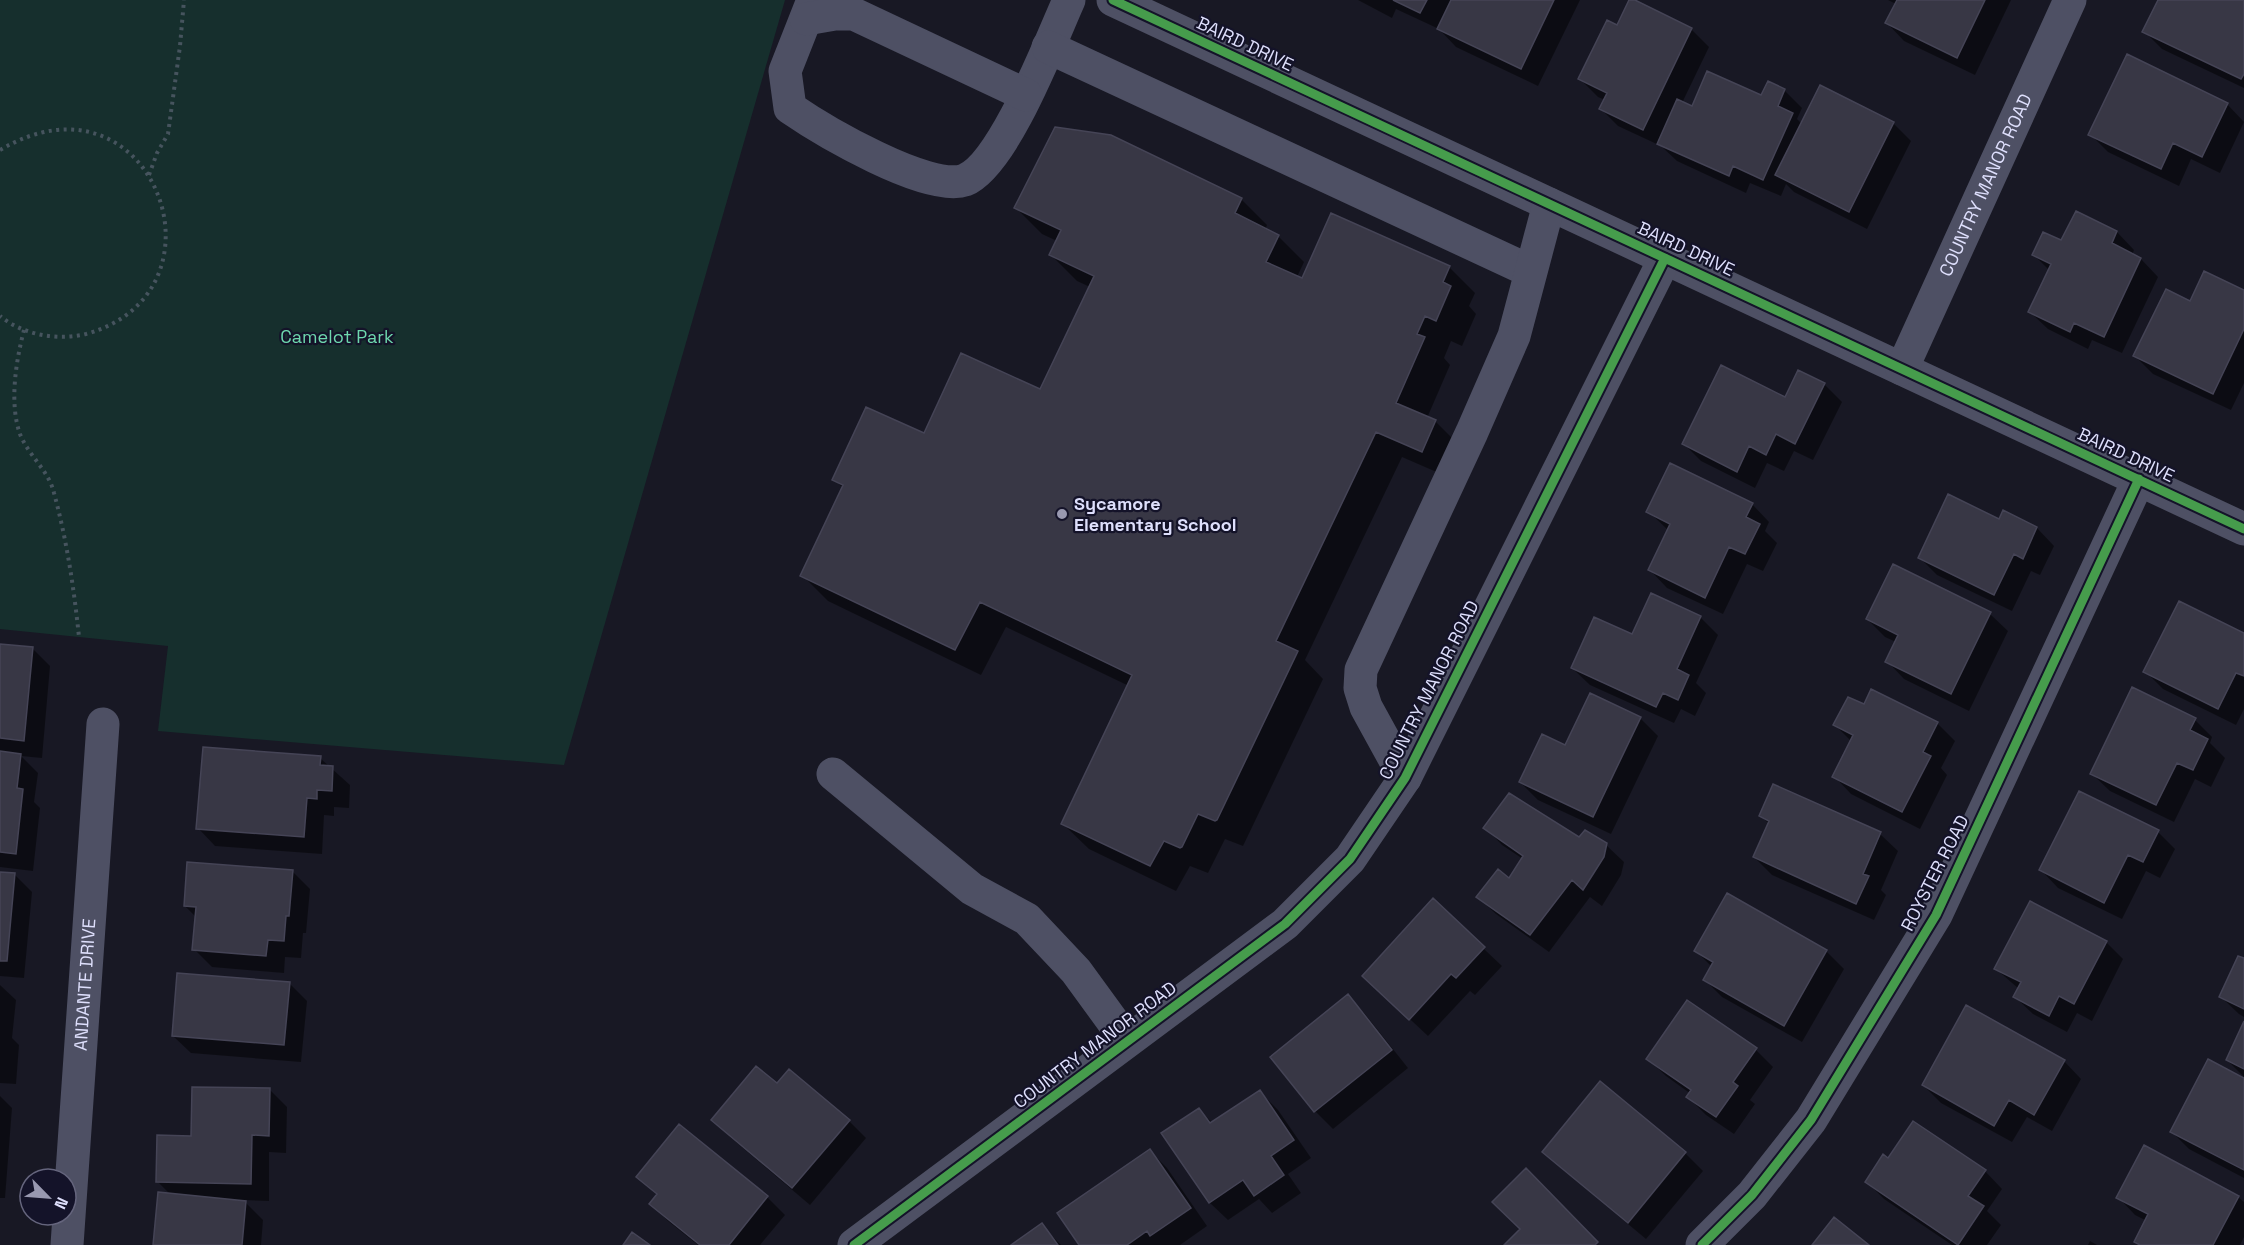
<svg xmlns="http://www.w3.org/2000/svg" width="2244" height="1245" font-family="'Space Grotesk',sans-serif">
<rect width="100%" height="100%" fill="#181824"/>
<path fill="#162f2d" d="M0,0h785l-221,765 -406,-34 10,-85 -168,-17z"/>
<path fill="#0007" d="M1358,0h222l-42,86 -82,-39 -17,-18 -43,-20 -4,9z
M1631,0l60,29 18,18 -27,56 10,5 70,-11 22,-7 18,18 -5,11 5,5 18,-37 73,36 18,18 -44,88 -73,-37 -8,-8 -5,12 -31,-13 -4,10 -69,-32 -16,-15 -43,-20 -17,-17 4,-9 -7,-3 -18,-18 37,-52z
M1888,0h123l-36,75 -71,-34 -17,-18 9,-19z
M2160,0h84v88l-82,-39 -18,-18z
M2227,104l17,18 -24,51 -29,-14 -12,27 -71,-34 -18,-18z
M1054,130l57,6 130,63 26,26 -2,5 13,6 26,26 -7,15 5,3 147,-13 26,26 -6,13 7,8 -14,32 -11,-5 -7,17 6,7 -23,53 8,3 26,26 -13,30 -46,-20 -97,203 18,19 -80,167 -18,-7 -17,34 -18,-7 -14,25 -87,-42 -26,-25 66,-138 -123,-59 -25,48 -153,-74 -26,-26 41,-87 -9,-9 90,-44 116,-44 50,-104 -13,-6 -26,-26 6,-14 -15,-7 -26,-26z
M2117,232l17,18 -2,5 9,4 17,18 -36,76 -30,-13 -4,9 -40,-20 -18,-17 20,-41 -17,-17 29,-12z
M2244,292v91l-13,27 -78,-36 -18,-18 56,-53z
M1824,384l18,18 -29,58 -19,-9 -10,20 -17,-8 -12,25 -54,-27 -17,-17 102,-45z
M1752,504l17,18 -4,9 12,12 -14,28 -16,-7 -24,50 -56,-26 -17,-18 19,-39 -21,-20z
M2004,512l33,16 17,18 -14,29 -9,-4 -19,40 -75,-36 -17,-17 80,-37z
M1894,566l96,48 18,17 -39,80 -65,-32 -17,-18 9,-19 -11,-5 -18,-18z
M1651,595l49,22 18,18 -22,48 10,10 -11,23 -14,-7 -7,14 -84,-38 -18,-17 61,-32z
M2244,635v74l-8,16 -73,-36 -18,-18z
M0,645l32,3 18,18 -8,92 -21,-2 17,17 -4,29 6,6 -7,63 -33,-4z
M1864,706l73,17 18,18 -14,27 6,7 -27,54 -69,-35 -17,-18 17,-35 -16,-16z
M1640,718l18,18 -47,98 -73,-34 -18,-18z
M2195,720l17,17 -2,6 15,15 -14,29 -16,-8 -21,43 -64,-31 -18,-17z
M320,758l30,27 -1,23 -15,-1v9l-10,-1 -2,39 -107,-8 -17,-18z
M1761,816l119,18 18,17 -17,39 5,5 -12,25 -102,-45 -18,-18 15,-33z
M1485,827l94,12 27,6 18,17 -3,13 -19,31 -12,-9 -41,55 -53,-38 -18,-17 32,-17 13,-21 -21,-14z
M2158,832l17,17 -15,29 -14,-7 -24,48 -64,-31 -17,-18z
M292,871l18,18 -4,44h-3l-2,25 -16,-1 -1,16 -72,-6 -18,-18 2,-32 -11,-11z
M0,873l15,2 17,17 -8,86 -24,-2z
M1433,901l69,65 -27,29 -5,-4 -42,45 -46,-43z
M2106,942l17,17 -31,62 -15,-8 -10,19 -34,-18 -18,-17 4,-8 -23,-20z
M1696,951h130l18,18 -42,73 -80,-45 -17,-17 7,-13z
M2244,960v57l-5,-3 -18,-17z
M289,983l18,18 -6,61 -110,-9 -18,-17z
M0,985l16,15 -4,38 7,7 -3,39 -16,-1z
M1348,996l17,18 43,54 -75,61 -18,-18 -43,-54z
M1687,1002l69,48 17,17 -23,33 5,4 -21,30 -28,-19 -18,-18 3,-3 -25,-18 -18,-17z
M2244,1025v52l-17,-17z
M2064,1061l17,18 -29,52 -25,-14 -15,25 -71,-39 -18,-18z
M2244,1079v99l-55,-29 -17,-17z
M1601,1083l84,70 18,18 -57,68 -84,-70 -18,-17z
M777,1085l72,36 17,17 -56,67 -80,-68 -17,-17z
M269,1089l18,18 -1,46 -17,-1v49l-26,-1 20,20 -2,25h-107l17,-50 -14,-14 35,-44z
M1260,1092l18,18 33,48 -23,16 13,19 -29,20 -13,-14 -31,21 -18,-17 -47,-69 36,-24 14,13z
M0,1096l12,12 -7,90h-5z
M679,1126l88,71 18,18 -25,30h-62l-30,-24 -17,-17 6,-9 -19,-18z
M1150,1151l17,17 40,58 -27,19h-99z
M1889,1160l96,11 17,18 -15,22 14,14 -14,20h-35l-68,-46 -17,-17z
M2118,1197h120l6,5v35l-4,8h-101l-4,-4 12,-20 -12,-6z
M1041,1225l20,20h-47z
M2090,1241l7,4h-9z"/>
<path fill="#383745" stroke="#454456" stroke-width="1.5" d="M1393,0h34l-7,13z
M1451,0h103l-33,69 -84,-40z
M1629,0h6l57,28 -49,102 -44,-21 8,-16 -29,-14 29,-59 10,5z
M1897,0h88l-28,58 -72,-35z
M2158,0h86v74l-3,5 -99,-47z
M2127,54l101,49 -26,54 -29,-14 -12,26 -73,-34z
M1707,71l54,24 7,-14 17,8 -7,17 15,7 -30,67 -30,-14 -4,10 -72,-32 20,-45 15,7z
M1820,85l74,37 -45,90 -74,-37z
M1055,127l56,8 131,63 -7,15 44,22 -13,27 36,16 29,-65 119,53 -7,16 8,4 -15,35 -11,-5 -8,18 8,3 -29,66 40,17 -14,32 -46,-20 -100,209 22,10 -81,169 -2,1 -17,-7 -16,33 -2,1 -16,-7 -14,25 -89,-42 71,-149 -152,-73 -25,48 -155,-74 43,-91 -11,-5 34,-73 58,26 37,-80 79,36 54,-113 -45,-21 12,-25 -47,-22z
M2076,211l41,20 -5,12 29,15 -37,79 -30,-14 -4,9 -42,-20 23,-48 -19,-9 11,-23 18,8z
M2204,271l40,19v39l-31,65 -80,-38 33,-67 24,12z
M1721,365l64,32 13,-27 27,13 -30,61 -19,-10 -10,21 -17,-9 -12,26 -55,-28z
M1670,463l83,40 -7,14 14,7 -15,30 -16,-7 -24,51 -57,-28 22,-46 -24,-12z
M1948,494l51,25 4,-9 34,17 -14,32 -9,-5 -20,41 -76,-37z
M1893,564l98,48 -40,82 -66,-32 13,-27 -32,-16z
M1651,593l50,23 -24,53 12,6 -11,25 -15,-7 -7,14 -85,-39 23,-51 38,17z
M2179,601l65,32v43l-8,-3 -18,36 -75,-37z
M0,644l33,3 -9,94 -24,-3z
M2132,687l64,31 -6,12 18,9 -15,31 -16,-7 -21,42 -66,-31z
M1871,689l67,33 -15,30 8,4 -29,56 -70,-35 21,-42 -20,-10 15,-28 16,7z
M1590,693l51,24 -48,100 -74,-35 23,-48 23,11z
M203,747l118,9 -1,9 13,1 -1,25 -15,-1v9l-10,-1 -3,39 -108,-8z
M0,751l21,3 -4,34 6,1 -7,65 -16,-2z
M1773,784l108,48 -18,42 6,2 -13,28 -103,-47 16,-36 -10,-5z
M2079,791l80,39 -16,32 -15,-7 -24,48 -65,-33z
M1509,793l70,44 6,-7 22,13 -3,14 -21,33 -11,-10 -42,55 -54,-38 22,-28 11,9 14,-22 -40,-28z
M187,862l106,8 -4,46h-3l-2,25 -16,-1 -2,16 -74,-6 4,-43 -12,-1z
M0,872l15,1 -8,88h-7z
M1727,893l100,57 -43,76 -81,-46 10,-18 -19,-11z
M1433,898l52,49 -29,31 -5,-4 -42,46 -47,-44z
M2030,901l77,40 -33,63 -15,-8 -10,20 -36,-19 8,-15 -27,-13z
M2238,956l6,2v51l-25,-12z
M177,973l113,9 -6,63 -112,-9z
M1348,994l44,56 -78,62 -44,-55z
M1687,1000l70,48 -24,34 5,4 -22,31 -30,-20 5,-7 -45,-31z
M1966,1005l99,55 -31,55 -25,-15 -15,26 -72,-41z
M2244,1021v48l-18,-9z
M2208,1059l36,19v92l-74,-38z
M756,1066l21,17 12,-14 61,51 -58,68 -81,-68z
M1600,1081l86,71 -58,71 -86,-71z
M192,1087l78,1 -1,48 -17,-1 -1,49 -95,-2 1,-47 34,1z
M1260,1090l34,50 -23,16 13,19 -30,21 -11,-16 -34,23 -48,-70 38,-25 11,15z
M1913,1121l73,49 -18,26 16,10 -26,39 -93,-63 18,-28 5,4z
M679,1124l89,72 -39,49h-29l-51,-41 8,-10 -21,-17z
M2144,1145l95,51 -26,49h-73l-6,-3 14,-28 -32,-16z
M1150,1149l41,59 -41,28 -3,-5 -20,14h-48l-22,-32z
M1526,1168l72,74 -3,3h-91l16,-16 -28,-27z
M158,1192l88,9 -4,44h-89z
M1834,1217l35,28h-57z
M1042,1223l16,22h-47z
M632,1232l18,13h-27z"/>
<g fill="none" stroke-linecap="round" stroke-linejoin="round">
<path stroke="#46545e" stroke-width="4" stroke-dasharray="3 4.5" stroke-linecap="butt" d="M0,150c152,-90 238,142 86,184 -28,7 -63,1 -86,-18
M149,175l8,-22 11,-19 12,-88 4,-46
M24,330c-8,31 -15,73 -4,104 8,21 29,37 34,59 13,48 20,96 25,144"/>
<g stroke="#4e5064" stroke-width="33">
<path d="M813,0l-28,71 5,37c32,22 138,85 175,72 39,-16 86,-140 104,-180"/>
<path d="M1113,0l1131,529"/>
<path d="M806,19l29,-5h19l172,81"/>
<path d="M1048,47l482,224"/>
<path id="s1" d="M1902,369l168,-369"/>
<path d="M833,774l139,115 55,30 49,52 51,70"/>
<path d="M1405,778l-39,-71 -6,-19 1,-18 111,-238 42,-96 35,-132"/>
<path id="s2" d="M67,1245l36,-521"/>
<path d="M854,1245l431,-321 65,-65 55,-81 260,-520"/>
<path d="M1702,1245l50,-50 59,-75 125,-205 203,-436"/>
</g>
<defs>
<path id="cycleway" d="M1113,0l1131,529
M854,1245l431,-321 65,-65 55,-81 260,-520
M1702,1245l50,-50 59,-75 125,-205 203,-436"/>
</defs>
<use href="#cycleway" stroke="#141329" stroke-width="13"/>
<use href="#cycleway" stroke="#469c4c" stroke-width="9"/>
</g>
<circle fill="#9999b0" stroke="#141329" stroke-width="2" cx="1062" cy="514" r="6"/>
<g text-anchor="middle" stroke-width="4.5" stroke-linejoin="round" paint-order="stroke">
<g font-size="18" fill="#dedffc" stroke="#141329">
<text transform="translate(1245 44) rotate(25)" y="6">BAIRD DRIVE</text>
<text dy="6" stroke="none"><textPath href="#s1" startOffset="202">COUNTRY MANOR ROAD</textPath></text>
<text transform="translate(1686 249) rotate(25)" y="6">BAIRD DRIVE</text>
<text transform="translate(2126 455) rotate(25)" y="6">BAIRD DRIVE</text>
<text transform="translate(1429 690) rotate(-63)" y="6">COUNTRY MANOR ROAD</text>
<text transform="translate(1935 873) rotate(-63)" y="6">ROYSTER ROAD</text>
<text dy="6" stroke="none"><textPath href="#s2" startOffset="261">ANDANTE DRIVE</textPath></text>
<text transform="translate(1095 1045) rotate(-37)" y="6">COUNTRY MANOR ROAD</text>
</g>
<g font-size="18" fill="#6ed8ae" stroke="#141329">
<text x="337" y="343">Camelot Park</text>
</g>
<g font-size="18" font-weight="bold" fill="#dedffc" stroke="#141329" text-anchor="start">
<text x="1074" y="510">Sycamore<tspan x="1074" dy="21">Elementary School</tspan></text>
</g>
</g>
<g transform="translate(48 1197) rotate(115)"><circle r="28" fill="#141329" stroke="#65657d" stroke-width="1.5"/>
<path d="M0-4.5L10 22L0 15L-10 22Z" fill="#9999b0"/>
<text y="-9" font-size="16" font-weight="bold" text-anchor="middle" fill="#dedffc">N</text>
</g>
</svg>
